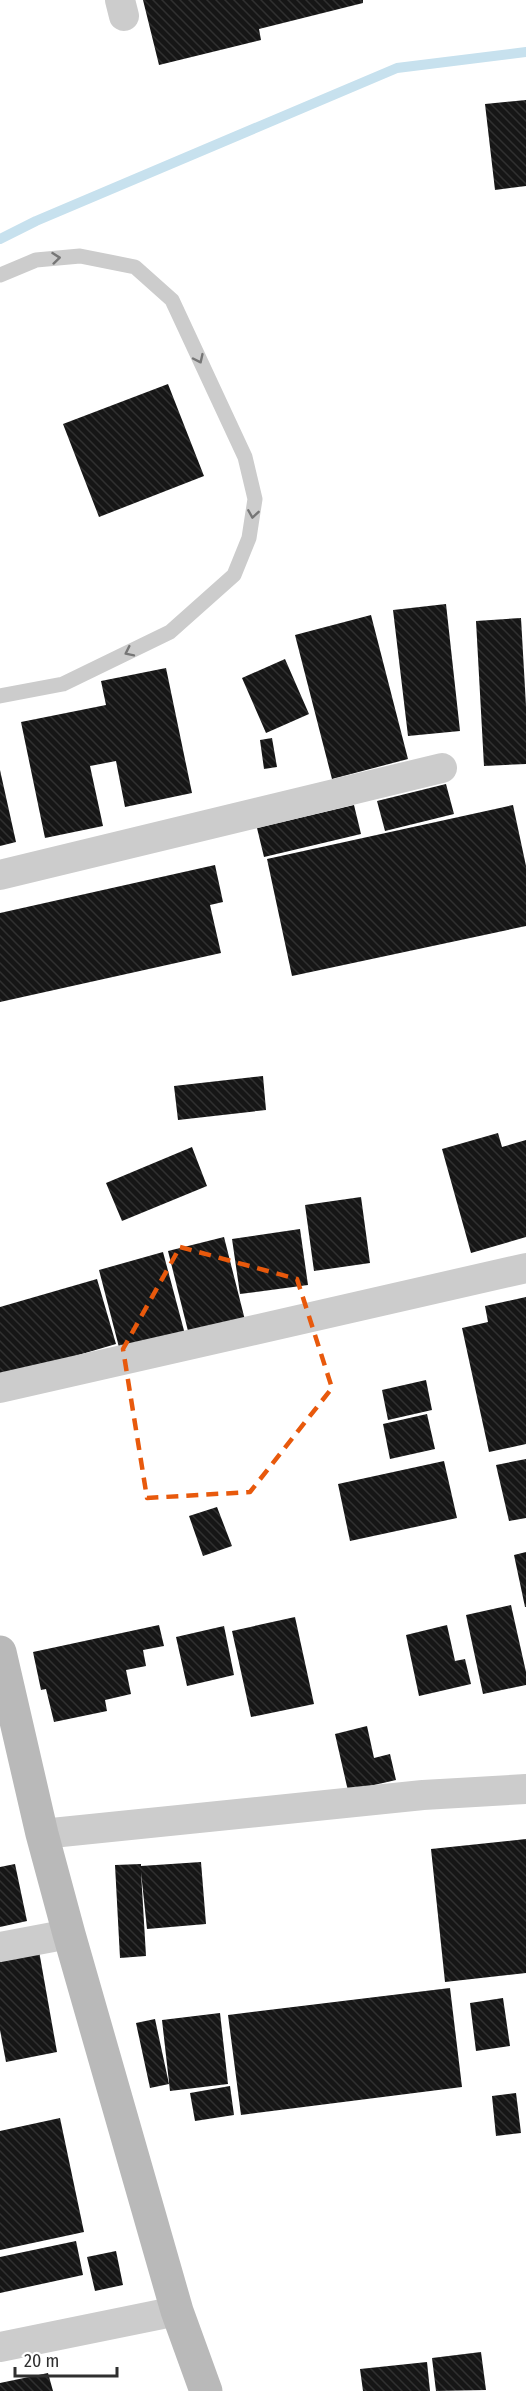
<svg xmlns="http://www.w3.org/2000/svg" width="526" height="2391" font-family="'Fira Sans Condensed',sans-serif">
<defs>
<pattern id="building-back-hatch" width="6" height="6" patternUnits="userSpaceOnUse" patternTransform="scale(1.5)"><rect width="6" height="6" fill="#161616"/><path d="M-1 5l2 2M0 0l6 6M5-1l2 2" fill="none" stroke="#303030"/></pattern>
</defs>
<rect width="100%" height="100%" fill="#fff"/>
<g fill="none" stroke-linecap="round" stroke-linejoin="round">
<path stroke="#c7e1ee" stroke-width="10" d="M0,239l36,-18 361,-153 129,-16"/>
</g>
<path fill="url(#building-back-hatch)" d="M143,0h220v3l-104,26 2,11 -102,25z
M526,100v86l-31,4 -10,-86z
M168,384l36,92 -105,41 -36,-93z
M446,604l14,127 -52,5 -15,-126z
M371,615l37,144 -76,20 -37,-144z
M521,618l5,88v58l-42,2 -8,-145z
M285,659l24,55 -43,19 -24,-55z
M166,668l26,125 -67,14 -9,-46 -26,5 13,60 -58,12 -24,-116 85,-17 -5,-24z
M272,738l5,29 -13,2 -4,-29z
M0,770l16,72 -16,4z
M446,784l8,30 -69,17 -8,-30z
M354,805l7,29 -97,23 -7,-29z
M513,805l13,61v60l-234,50 -25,-117z
M215,865l8,37 -13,3 11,48 -221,49v-89z
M263,1076l3,34 -88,10 -4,-34z
M498,1133l4,14 24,-7v97l-55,16 -29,-104z
M192,1147l15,39 -85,35 -16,-38z
M361,1197l9,66 -56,8 -9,-66z
M300,1229l8,56 -68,9 -8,-55z
M224,1237l21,83 -56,15 -21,-84z
M163,1252l23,86 -65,17 -22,-85z
M97,1279l19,65 -116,34v-71z
M526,1297v147l-37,8 -27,-124 26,-6 -3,-16z
M426,1380l6,30 -44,10 -6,-30z
M427,1414l8,35 -45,10 -7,-35z
M526,1459v59l-17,3 -13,-56z
M444,1461l13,57 -107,23 -12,-57z
M217,1507l15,39 -29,10 -14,-40z
M526,1552v55h-1l-11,-52z
M511,1605l15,67v13l-43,9 -17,-79z
M295,1617l19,87 -63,13 -19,-86z
M159,1625l5,21 -21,4 3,16 -20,4 5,24 -26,6 2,11 -53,11 -8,-33 -5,1 -8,-38z
M447,1625l8,36 10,-2 6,25 -52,12 -13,-61z
M224,1626l10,49 -47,11 -11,-49z
M367,1726l7,32 16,-4 6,26 -48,11 -13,-57z
M526,1839v134l-81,9 -14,-133z
M201,1862l5,62 -59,5 -6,-57 5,84 -26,2 -5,-93 26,-1v2z
M15,1864l12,57 -27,6v-60z
M39,1951l18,101 -51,10 -6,-32v-72z
M450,1988l12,99 -221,28 -13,-100z
M503,1998l7,48 -34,5 -6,-48z
M220,2013l8,71 -58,7 -8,-71z
M155,2019l14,65 -19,4 -14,-65z
M230,2086l4,29 -39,6 -5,-28z
M516,2093l5,40 -25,3 -4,-40z
M60,2118l24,114 -84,18v-119z
M76,2241l7,34 -83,18v-36z
M116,2251l7,34 -28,6 -8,-34z
M481,2352l5,38 -50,1 -4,-33z
M427,2362l3,29h-67l-3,-22z
M48,2373l5,18h-53v-8z"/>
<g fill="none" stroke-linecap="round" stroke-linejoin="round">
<path stroke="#ccc" stroke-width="15" d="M0,275l36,-15 44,-4 55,11 37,33 73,157 10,42 -6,39 -15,37 -64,57 -107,52 -63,12"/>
<path stroke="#ccc" stroke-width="30" d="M120,0l4,16
M0,875l442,-107
M0,1388l526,-120
M42,1834l381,-39 103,-6
M0,1947l69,-13
M0,2347l177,-36"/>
<path stroke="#b9b9b9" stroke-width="33" d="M0,1652l42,182 27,100 108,377 29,80"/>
</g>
<defs><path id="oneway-chevron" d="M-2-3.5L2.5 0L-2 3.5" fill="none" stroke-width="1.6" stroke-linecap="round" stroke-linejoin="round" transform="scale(1.5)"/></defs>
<g stroke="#767676">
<use href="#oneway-chevron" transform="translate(56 258) rotate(-6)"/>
<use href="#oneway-chevron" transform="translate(199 359) rotate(65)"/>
<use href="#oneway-chevron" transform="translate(253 514) rotate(99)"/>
<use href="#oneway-chevron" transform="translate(129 652) rotate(154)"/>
</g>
<path fill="none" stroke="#e8590c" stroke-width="4.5" stroke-dasharray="12 8" stroke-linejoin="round" d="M180,1247l117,32 35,109 -82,104 -103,6 -24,-149z"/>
<path d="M15 2367v9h102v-9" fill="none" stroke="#2f2f2f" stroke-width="3"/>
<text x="24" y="2367" font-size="18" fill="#2f2f2f" stroke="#ffffff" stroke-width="4.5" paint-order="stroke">20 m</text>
</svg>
